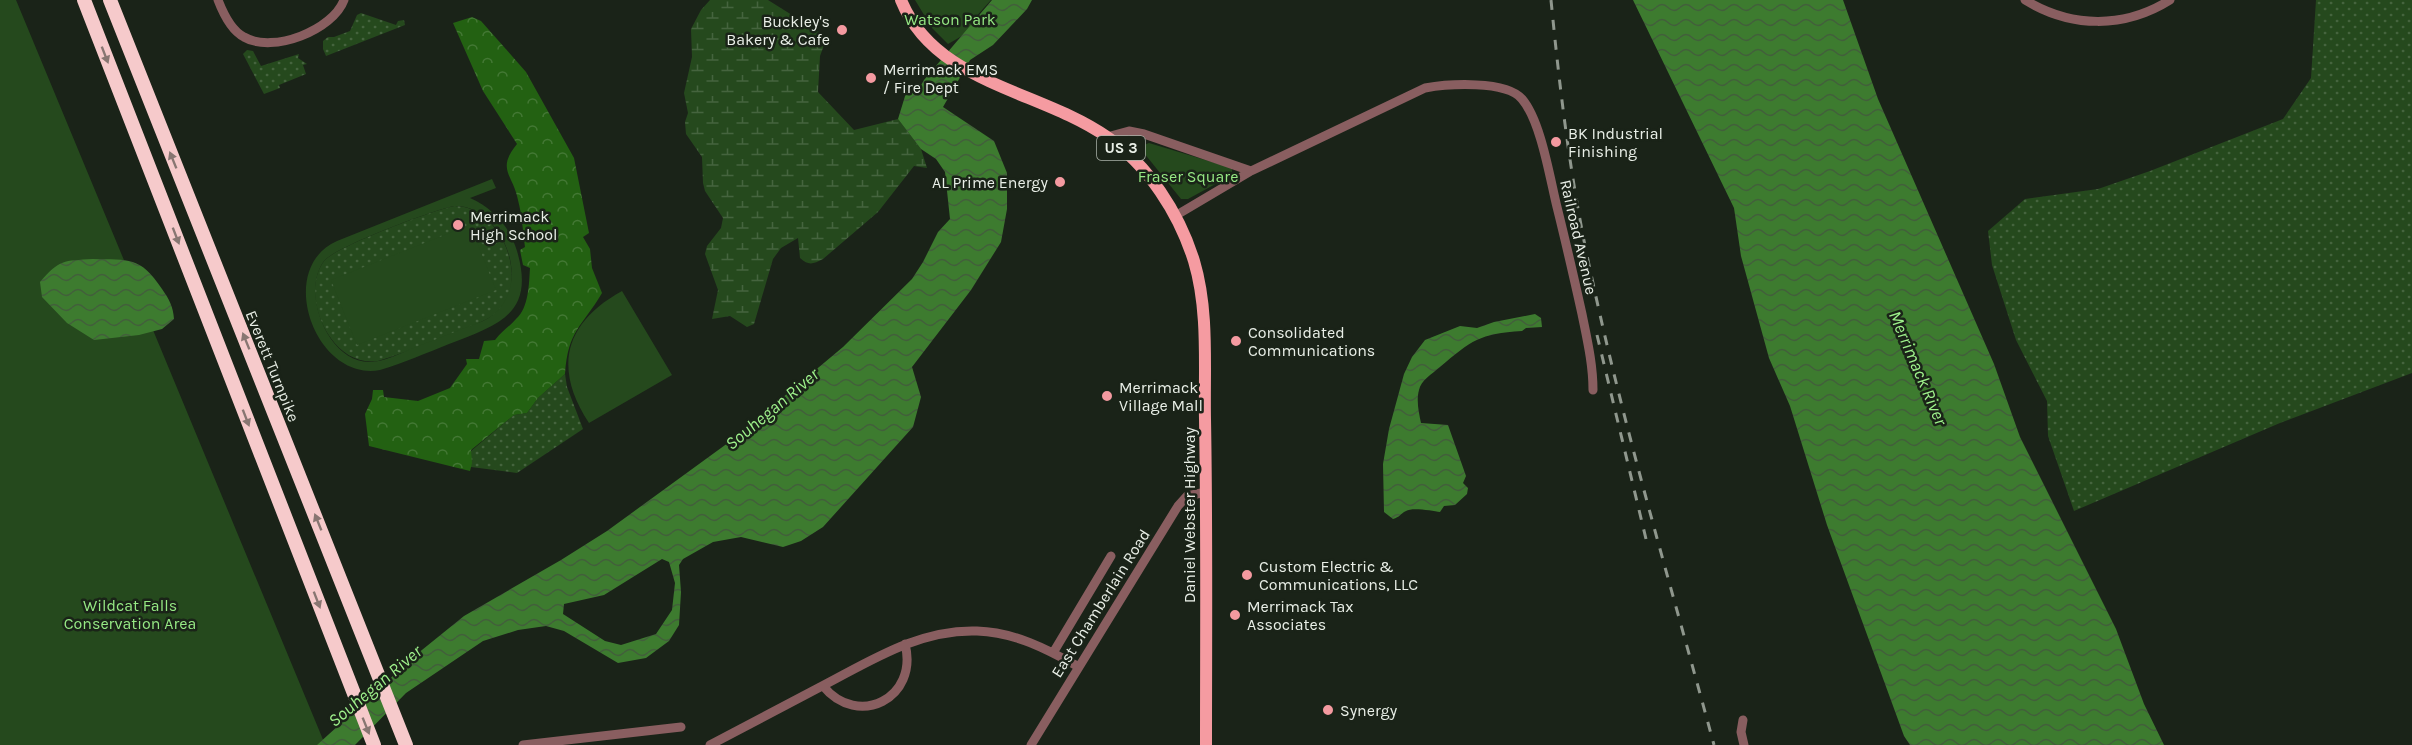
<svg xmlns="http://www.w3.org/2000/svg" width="2412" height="745" font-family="Karla,sans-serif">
<defs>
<pattern id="grass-dots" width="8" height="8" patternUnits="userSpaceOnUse" patternTransform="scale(1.5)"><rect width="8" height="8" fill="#25491d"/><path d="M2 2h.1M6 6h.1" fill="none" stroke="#45643e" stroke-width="1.8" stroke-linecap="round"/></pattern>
<pattern id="forest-crowns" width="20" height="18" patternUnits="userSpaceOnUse" patternTransform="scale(1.5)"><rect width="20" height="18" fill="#236112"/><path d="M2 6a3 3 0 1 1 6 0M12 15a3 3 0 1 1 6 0" fill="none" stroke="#437834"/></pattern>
<pattern id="wetland-marsh" width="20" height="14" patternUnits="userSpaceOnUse" patternTransform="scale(1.5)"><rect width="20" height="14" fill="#25491d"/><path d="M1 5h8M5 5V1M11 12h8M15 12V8" fill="none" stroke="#45643e"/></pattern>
<pattern id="water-waves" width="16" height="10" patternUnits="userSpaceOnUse" patternTransform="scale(1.5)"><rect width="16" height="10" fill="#3d7b2f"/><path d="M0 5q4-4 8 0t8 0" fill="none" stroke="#425f3b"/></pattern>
</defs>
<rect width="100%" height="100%" fill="#1a2318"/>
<path fill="url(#grass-dots)" d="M2316,0h96v373l-132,50 -206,88 -26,-75 -1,-35 -31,-61 -24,-75 -4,-34 37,-32 73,-10 52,-18 133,-52 28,-41z
M361,13l35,12 2,-4 6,-1 1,5 -79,31 -3,-7v-8l5,-4h6l16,-6 7,-16z
M247,50l6,1 8,15 38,-12 -1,4 9,6 -4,1 3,9 -27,11 1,3 -16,6 -21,-40z
M454,206c21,0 36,13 47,31 12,20 17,55 -1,73 -14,15 -99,44 -122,51 -46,8 -80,-65 -54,-100 11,-14 109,-51 130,-55z
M565,374l2,13 16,42 -66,44 -46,-6v-16l43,-36 13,-2 11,-15z"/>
<path fill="url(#forest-crowns)" d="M472,17l9,4 45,51 48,86 15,75 -6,4 7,12 2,19 10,25c-20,34 -34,37 -37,81l-27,24 -11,15 -13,2 -43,35 1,13 -2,8 -101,-25 -4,-32 7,-15 1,-9h10l1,7 34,4 32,-13 17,-24 -1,-5h13l5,-18 11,-1c7,-9 14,-13 21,-21 13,-11 13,-36 14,-51l-7,-3 -3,-15 5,-3c-2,-15 -3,-32 -7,-47 -5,-26 -22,-30 -1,-56l-34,-53 -30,-68z"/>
<path fill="url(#wetland-marsh)" d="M710,0h58l59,37 -7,19 -2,36 36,38 44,-11 23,30 6,19 -13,-2 -36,46 -55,47c-10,5 -14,7 -23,-1l-2,-20 -17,10 -8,11 -19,65 -7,3 -17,-11 -18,3 6,-29 -13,-36 2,-8 14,-18 2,-10 -18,-27 -2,-8 -1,-26 -16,-23 -1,-12 3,-9 -4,-20 8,-36 -1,-28 10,-19z"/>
<path fill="#25491d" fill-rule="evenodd" d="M0,0h16l308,742 -4,3h-320z
M915,0h76l-17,19 3,4 -15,13 -14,8 -16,-16z
M1149,143l83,25v7l-44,24h-7l-37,-46v-8z
M492,179l4,9 -26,10c23,10 40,29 47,53 19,64 -20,74 -68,93 -23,9 -45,19 -69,26 -64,12 -106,-101 -43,-129zM454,206c50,-2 85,88 29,115 -24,9 -48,19 -72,28 -12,5 -26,12 -39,13 -43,3 -72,-69 -48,-101 11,-14 109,-51 130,-55z
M470,225l26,65 -139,55 -26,-65z
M622,291l50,84 -83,48c-36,-55 -25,-100 33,-132z"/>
<path fill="url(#water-waves)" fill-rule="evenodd" d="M992,0h40l-5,9 -34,36 -23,15 -27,47 51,34 13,32v36l-6,33 -30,48 -59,77 9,30 -8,30 -90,100 -22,14 -18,6 -42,-10 -28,5 -30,17 -4,6 2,27 -2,33 -10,16 -23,17 -28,5 -54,-32 -18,-5 -28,4 -35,11 -77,52 -51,52h-38l100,-91 47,-38 97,-56 46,-29 125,-91 111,-93 69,-68 11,-17 15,-30 12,-13 -5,-47 -9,-13 -15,-10 -23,-30 8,-26 11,-1 7,-12zM662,559l7,3 6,21 -3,27 -16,24 -35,11 -16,-4 -42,-27 1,-10 40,-9z
M1633,0h210l35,99 116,265 26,73 96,192 28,75 20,41h-254l-6,-9 -77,-211 -37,-119 -21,-48 -28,-102 -7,-48z
M93,259c36,1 47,-3 69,30 7,10 11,17 12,30l-12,10 -23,6 -45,5 -27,-17 -25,-26 -2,-15c20,-23 23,-21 53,-23z
M1535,314l6,4 1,9 -16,1 -4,3c-43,3 -50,9 -82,36 -8,7 -19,13 -21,23 -3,11 0,23 2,33l27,2 18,51 -3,7 5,5 -1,6 -12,11 -11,1 -4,6c-7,-1 -28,-5 -34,-1 -6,3 -6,6 -13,8l-9,-7 -1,-48 6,-35 15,-55 8,-17 13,-17 35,-14 17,2 17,-6z"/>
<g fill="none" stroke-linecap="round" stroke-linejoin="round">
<path stroke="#895e60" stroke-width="9" d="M218,0c5,13 14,31 26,37 29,17 89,-7 100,-37
M2025,0c46,28 99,29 145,0
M1107,137l22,-6 15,3 107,37 174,-83c23,-4 81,-8 97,11 19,22 28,80 35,108 9,36 17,71 25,107 5,25 11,50 11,76
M1175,216l76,-45
M1053,653l58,-97
M823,686c35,43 96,12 82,-42
M1743,720l-2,12 3,13
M523,745l158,-18
M710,745c38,-20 76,-40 114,-60 48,-25 96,-56 153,-54 37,1 70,18 102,36
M1031,745l147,-239 9,-10 19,-4"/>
<path stroke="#f59ba1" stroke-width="12" d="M901,0c34,84 139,90 206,137 41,28 72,76 87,124 15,50 10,106 11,158 2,108 1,217 1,326"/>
<path stroke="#f6cacb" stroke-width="14" d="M84,0l290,745
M110,0l296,745"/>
<path stroke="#8f978d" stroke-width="3" stroke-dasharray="10 10" stroke-linecap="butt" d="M1551,0c9,92 20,184 40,274 34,159 81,315 123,471
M1597,335l49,204"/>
</g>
<defs><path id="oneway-solid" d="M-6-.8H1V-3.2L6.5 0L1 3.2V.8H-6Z" transform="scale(1.5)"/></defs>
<g fill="#887672">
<use href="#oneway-solid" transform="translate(105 55) rotate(69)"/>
<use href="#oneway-solid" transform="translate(173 160) rotate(-112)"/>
<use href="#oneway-solid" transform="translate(176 236) rotate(69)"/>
<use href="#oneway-solid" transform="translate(246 341) rotate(-112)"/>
<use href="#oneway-solid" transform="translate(246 418) rotate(69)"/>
<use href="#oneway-solid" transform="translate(318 522) rotate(-112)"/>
<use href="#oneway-solid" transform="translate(317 600) rotate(69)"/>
<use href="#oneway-solid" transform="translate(366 726) rotate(68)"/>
</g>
<g fill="#f49aa0" stroke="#1a2318" stroke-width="2">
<circle cx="842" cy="30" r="6"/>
<circle cx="871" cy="78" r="6"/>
<circle cx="1556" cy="142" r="6"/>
<circle cx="1060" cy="182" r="6"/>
<circle cx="458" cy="225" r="6"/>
<circle cx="1236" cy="341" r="6"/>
<circle cx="1107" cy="396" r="6"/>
<circle cx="1247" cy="575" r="6"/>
<circle cx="1235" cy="615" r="6"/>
<circle cx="1328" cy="710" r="6"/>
</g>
<g text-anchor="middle" stroke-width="5" stroke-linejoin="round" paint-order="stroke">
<rect fill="#1a2318" stroke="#abb2a9" stroke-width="1.5" x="1097" y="136" width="48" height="24" rx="4.5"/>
<g font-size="15" font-weight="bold" fill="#e9efe7">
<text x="1121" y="153">US 3</text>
</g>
<g font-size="16" fill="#96e984" stroke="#1a2318">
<text x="950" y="25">Watson Park</text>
<text x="1188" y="182">Fraser Square</text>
<text x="130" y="611">Wildcat Falls<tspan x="130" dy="18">Conservation Area</tspan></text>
</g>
<g font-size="16" fill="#e9efe7" stroke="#1a2318" text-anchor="start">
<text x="830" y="27" text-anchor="end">Buckley's<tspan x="830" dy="18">Bakery &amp; Cafe</tspan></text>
<text x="883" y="75">Merrimack EMS<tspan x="883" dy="18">/ Fire Dept</tspan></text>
<text x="1568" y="139">BK Industrial<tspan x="1568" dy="18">Finishing</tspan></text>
<text x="1048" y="188" text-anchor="end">AL Prime Energy</text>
<text x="470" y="222">Merrimack<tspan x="470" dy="18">High School</tspan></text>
<text x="1248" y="338">Consolidated<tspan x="1248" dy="18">Communications</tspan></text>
<text x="1119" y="393">Merrimack<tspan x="1119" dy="18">Village Mall</tspan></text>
<text x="1259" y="572">Custom Electric &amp;<tspan x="1259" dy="18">Communications, LLC</tspan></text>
<text x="1247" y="612">Merrimack Tax<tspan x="1247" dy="18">Associates</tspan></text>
<text x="1340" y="716">Synergy</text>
</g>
<g font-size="16" fill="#e9efe7" stroke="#1a2318">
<text transform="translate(1579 237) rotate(77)" y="6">Railroad Avenue</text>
<text transform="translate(273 366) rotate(68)" y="6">Everett Turnpike</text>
<text transform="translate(1189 515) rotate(-90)" y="6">Daniel Webster Highway</text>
<text transform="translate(1100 603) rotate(-58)" y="6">East Chamberlain Road</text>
</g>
<g font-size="18" font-style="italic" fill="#9ef18b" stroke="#1a2318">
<text transform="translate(1918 368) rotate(67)" y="6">Merrimack River</text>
<text transform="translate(772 409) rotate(-40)" y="6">Souhegan River</text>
<text transform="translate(375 686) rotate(-40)" y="6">Souhegan River</text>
</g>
</g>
</svg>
